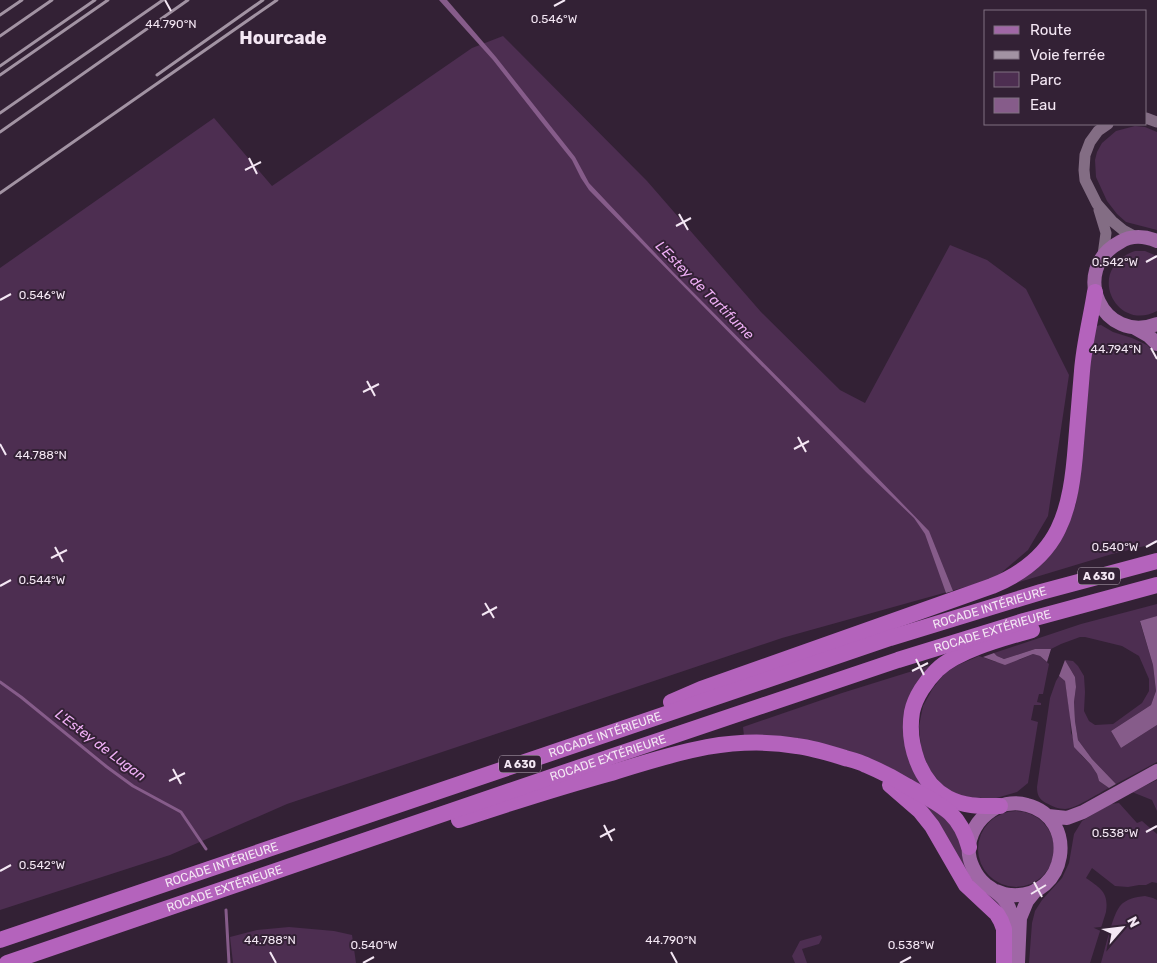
<svg xmlns="http://www.w3.org/2000/svg" width="1157" height="963" font-family="Rubik,sans-serif">
<rect width="100%" height="100%" fill="#332135"/>
<path fill="#4d2e51" d="M503,36l144,145 114,131 79,78 25,13 85,-158 37,15 39,29 43,86 -21,141 -20,34 -34,29 -212,59 -495,166 -117,51 -170,55v-642l214,-150 58,68 200,-138z
M1135,126l10,1 12,5v98l-31,-8 -9,-8 -10,-13 -11,-24 -1,-17 2,-8 5,-9 14,-12z
M1135,251h10l12,5v55c-41,22 -73,-42 -22,-60z
M1101,325l12,7 19,6 15,7 10,10v188l-45,11 -106,32 59,-52 11,-30 5,-41 6,-84 9,-53z
M1157,604v12l-17,6 13,43 3,26 -5,14 -40,26 10,17 36,-23v37l-41,22 -24,-25 -14,-19 -3,-19 -1,-19 2,-15 -1,-10 -10,-17 8,1 5,5 6,10 1,16 -1,19 5,10 6,4 18,-1 29,-21 7,-12v-12l-10,-23 -17,-10 -37,-9h-5l-19,7 -10,5h-16l-31,10 -7,-3 -3,-3 87,-29z
M1033,654l7,2 9,8 -6,30h-4l-2,8 4,1v2h-7l-3,15 7,2 -10,61 -11,9 -24,7 -33,-3 -16,-9 -15,-18 -8,-21 -2,-22 4,-20 10,-18 12,-15 13,-8 21,-9 17,6 23,-2z
M935,664l-24,38 17,86 -82,-38 -52,-13 -50,-1 -1,-9 99,-34z
M1059,676l6,5 5,34 1,18 10,22 10,10 6,9 2,7 10,7c-10,5 -34,21 -44,21 -7,0 -13,-3 -19,-6 -7,-4 -9,-8 -9,-16l13,-89 6,-17z
M1157,780v31l-5,-11 -20,-8z
M1119,803l18,20 5,-2 15,13v49l-5,-1 -6,3h-7l-11,2 -13,-1 -23,-18 -6,10c14,10 23,14 20,34l-16,51h-61l3,-40 3,-12 7,-11 20,-22 7,-15 5,-29 8,-13 28,-17z
M927,806l23,10 41,80 14,11 -6,2 -22,-20 -52,-81z
M978 849a38 38 0 1 1 76 0a38 38 0 1 1-76 0Z
M1145,896l8,2 4,2v63h-56c4,-13 11,-47 19,-57 6,-7 15,-9 25,-10z
M289,927l45,4 18,4 4,28h-123l-3,-26 27,-7z
M821,935l1,3 -3,6 -17,5 5,14h-12l-3,-7 8,-15z"/>
<path fill="#865c8a" d="M439,0h8l49,57 79,100 14,26 84,89 196,197 60,62 24,60 -7,2 -21,-59 -11,-16 -48,-46 -277,-282 -8,-12 -9,-18 -32,-40 -47,-60z
M1157,616v109l-36,23 -10,-17 40,-26 5,-14 -3,-26 -13,-44z
M1035,649h16l-4,13 -7,-6 -7,-2 -28,11 -22,-8 11,-4 3,3 7,3z
M1065,660l10,17 1,10 -2,15 1,19 3,19 14,19 24,25 -7,4 -10,-7 -2,-7 -6,-9 -17,-18 -9,-66 -6,-5z"/>
<g fill="none" stroke-linecap="round" stroke-linejoin="round">
<path stroke="#865c8a" stroke-width="3" d="M0,682l21,15 86,70 26,19 48,26 25,37
M226,910l3,53"/>
<path stroke="#836d84" stroke-width="11" d="M1146,118l11,4
M1108,124l-10,7 -8,11 -5,13 -1,15 1,10 12,24 15,17 11,9 13,7
M1099,210l7,23 -3,22"/>
<path stroke="#a067a6" stroke-width="14" d="M1157,241c-12,-5 -26,-6 -37,1 -52,28 -17,103 37,82
M1135,328l14,8 8,8
M1048,816l19,2 16,-6 74,-41
M996,891c5,2 10,4 15,4 57,4 68,-77 16,-90 -10,-3 -20,-2 -30,2 -15,8 -25,20 -28,38 -2,14 6,31 17,40 7,5 15,9 20,17 9,14 6,29 5,45
M1018,963l2,-45 7,-17 9,-11"/>
<g stroke="#b463bc" stroke-width="16">
<path d="M671,702l30,-13 291,-103c69,-28 79,-75 84,-143 2,-24 4,-48 6,-72 2,-27 9,-53 13,-79"/>
<path d="M890,785l30,26 12,15 34,59 31,29 4,7 3,8v34"/>
<path d="M1000,806c-18,0 -35,1 -52,-8 -29,-15 -41,-55 -36,-86 3,-15 14,-31 25,-42 21,-20 67,-32 95,-40"/>
<path d="M459,820c51,-17 101,-33 152,-47 32,-10 63,-20 96,-26 29,-5 61,-6 90,-1 16,2 32,7 48,12 7,2 15,4 21,7 14,6 28,13 41,21 31,18 52,24 62,61"/>
<path id="s1" d="M0,940l890,-302 151,-46 116,-31"/>
<path id="s2" d="M7,963l541,-185 350,-118 126,-39 133,-36"/>
</g>
<path stroke="#a293a3" stroke-width="3" d="M0,15l22,-15
M0,36l52,-36
M0,66l95,-66
M0,75l108,-75
M157,75l106,-75
M0,113l163,-113
M0,132l188,-132
M0,193l277,-193"/>
</g>
<path fill="none" stroke="#f4e7f4" stroke-width="2" d="M165,0l6,11M554,6l11,-6M249,158l8,16M245,170l16,-8M679,214l9,16M676,226l15,-8M1146,262l11,-6M0,300l11,-6M1151,348l6,11M367,381l8,15M363,392l16,-8M798,437l8,15M0,444l6,11M794,449l15,-8M55,547l8,15M1146,547l11,-6M51,558l16,-8M0,586l11,-6M485,603l9,15M482,615l15,-8M916,659l8,16M912,671l16,-8M173,769l8,15M169,781l16,-8M604,825l8,16M1146,832l11,-6M600,837l15,-8M0,871l11,-6M1034,882l8,15M1031,894l15,-9M270,952l6,11M671,952l6,11M363,963l11,-6M900,963l11,-6"/>
<g text-anchor="middle" stroke-width="4" stroke-linejoin="round" paint-order="stroke">
<g fill="#332135" stroke="#baacbb" stroke-width="1">
<rect x="1078" y="567.5" width="42" height="17" rx="4"/>
<rect x="499" y="755.5" width="42" height="17" rx="4"/>
</g>
<g font-size="11" font-weight="bold" fill="#f4e7f4">
<text x="1099" y="580">A 630</text>
<text x="520" y="768">A 630</text>
</g>
<g font-size="12" fill="#f4e7f4" stroke="#332135">
<text dy="4" stroke="none"><textPath href="#s1" startOffset="1044">ROCADE INTÉRIEURE</textPath></text>
<text dy="4" stroke="none"><textPath href="#s2" startOffset="1040">ROCADE EXTÉRIEURE</textPath></text>
<text dy="4" stroke="none"><textPath href="#s1" startOffset="639">ROCADE INTÉRIEURE</textPath></text>
<text dy="4" stroke="none"><textPath href="#s2" startOffset="635">ROCADE EXTÉRIEURE</textPath></text>
<text dy="4" stroke="none"><textPath href="#s1" startOffset="234">ROCADE INTÉRIEURE</textPath></text>
<text dy="4" stroke="none"><textPath href="#s2" startOffset="230">ROCADE EXTÉRIEURE</textPath></text>
</g>
<g font-size="14" font-style="italic" fill="#efaff5" stroke="#332135">
<text transform="translate(705 290) rotate(45)" y="5">L'Estey de Tartifume</text>
<text transform="translate(101 745) rotate(37)" y="5">L'Estey de Lugan</text>
</g>
<g font-size="18" font-weight="bold" fill="#f4e7f4" stroke="#332135">
<text x="283" y="44">Hourcade</text>
</g>
</g>
<g font-size="12" text-anchor="middle" fill="#f4e7f4" stroke="#332135" stroke-width="4" stroke-linejoin="round" paint-order="stroke">
<text x="554" y="23">0.546°W</text>
<text x="171" y="28">44.790°N</text>
<text x="1115" y="266">0.542°W</text>
<text x="42" y="299">0.546°W</text>
<text x="1116" y="353">44.794°N</text>
<text x="41" y="459">44.788°N</text>
<text x="1115" y="551">0.540°W</text>
<text x="42" y="584">0.544°W</text>
<text x="1115" y="837">0.538°W</text>
<text x="42" y="869">0.542°W</text>
<text x="270" y="944">44.788°N</text>
<text x="671" y="944">44.790°N</text>
<text x="374" y="949">0.540°W</text>
<text x="911" y="949">0.538°W</text>
</g>
<rect x="984" y="10" width="162" height="115" fill="#332135" stroke="#807081"/>
<rect x="994" y="26" width="25" height="8" fill="#a067a6" stroke="#807081"/>
<text x="1030" y="35" font-size="15" fill="#f4e7f4">Route</text>
<rect x="994" y="51" width="25" height="8" fill="#a293a3" stroke="#807081"/>
<text x="1030" y="60" font-size="15" fill="#f4e7f4">Voie ferrée</text>
<rect x="994" y="72" width="25" height="15" fill="#4d2e51" stroke="#807081"/>
<text x="1030" y="85" font-size="15" fill="#f4e7f4">Parc</text>
<rect x="994" y="98" width="25" height="15" fill="#865c8a" stroke="#807081"/>
<text x="1030" y="110" font-size="15" fill="#f4e7f4">Eau</text>
<g transform="translate(1122 928) rotate(62)" stroke="#332135" stroke-width="4" paint-order="stroke">
<path d="M0-4L9 19L0 12L-9 19Z" fill="#f4e7f4"/>
<text y="-8" font-size="14" font-weight="bold" text-anchor="middle" fill="#f4e7f4">N</text>
</g>
</svg>
